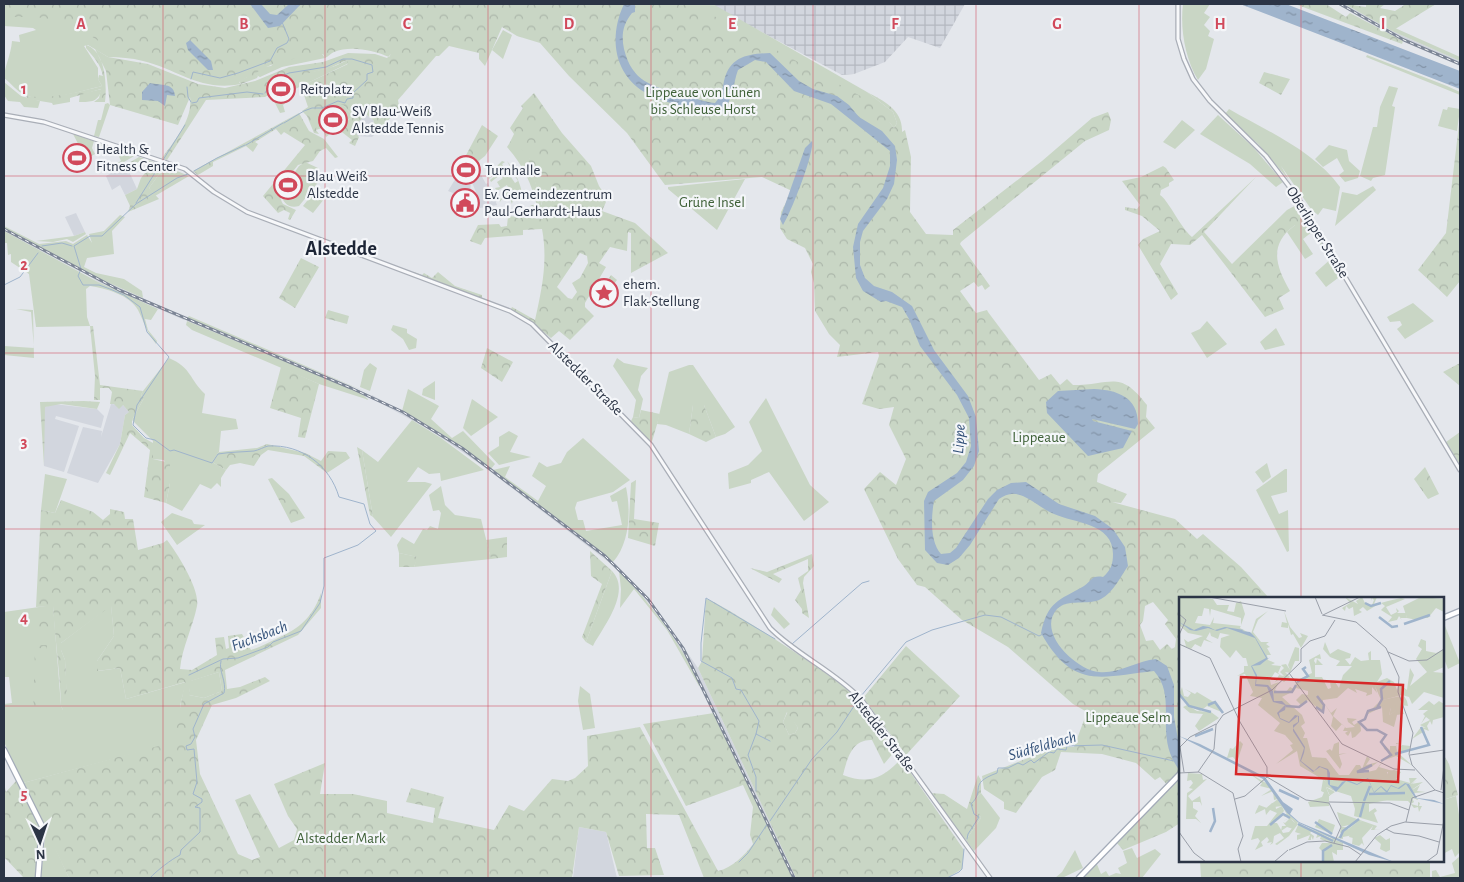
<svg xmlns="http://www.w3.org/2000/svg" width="1464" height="882" font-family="'Alegreya Sans',sans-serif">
<defs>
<pattern id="industrial-grid" width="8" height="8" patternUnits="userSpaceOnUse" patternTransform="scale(1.25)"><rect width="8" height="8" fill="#d2d6de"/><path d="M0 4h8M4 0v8" fill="none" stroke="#b4b8c0"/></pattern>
<pattern id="forest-crowns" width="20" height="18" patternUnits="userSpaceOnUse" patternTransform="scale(1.25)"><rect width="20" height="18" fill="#c9d6c5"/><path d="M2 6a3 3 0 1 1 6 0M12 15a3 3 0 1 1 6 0" fill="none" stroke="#adb8ab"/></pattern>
<pattern id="water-ripples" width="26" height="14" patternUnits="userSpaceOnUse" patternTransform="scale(1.25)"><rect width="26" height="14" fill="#9fb4cc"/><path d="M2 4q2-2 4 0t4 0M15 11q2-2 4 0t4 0" fill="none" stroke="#8293a7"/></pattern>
</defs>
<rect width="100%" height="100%" fill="#e4e7ec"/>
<path fill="#d2d6de" d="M1337,4h8l47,27 68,30v4l-68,-29z
M366,114l8,7 -2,4 5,2 1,4 -6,6 -15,-1 -5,-7z
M465,163l7,3 4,9 4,-2 6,11 2,-1 9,22 -17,3 -1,-5 1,-1 -9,-22 -1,17 -7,2 -11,-2 1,-4 -5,-2z
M126,165l11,24 -12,6 -5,-10 -8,5 -6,-14z
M76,213l9,19 -11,4 -9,-19z
M4,228l76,42 -1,1 -75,-40z
M82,271l103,46 -1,3 -86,-38z
M187,318l183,77 -1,3 -182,-77z
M372,395l73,41 46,33 -2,1 -59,-40 -59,-32z
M54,404l43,5 7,7 -3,12 -45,-12 -1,3 24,7 -15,46 -20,-6v-53l1,-6z
M111,404l12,1 6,7 -4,3 -5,29 -22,39 -31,-10 16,-46 19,4 -1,6z
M493,470l78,59 42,33 -2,2 -120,-92z
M615,563l37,39 46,66 98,210h-3l-101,-210 -36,-57 -43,-46z
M579,827l27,5 11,46h-44z"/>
<path fill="url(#industrial-grid)" d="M709,4h256l-25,44 -32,-11 -23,25 -31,12 -12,1z"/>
<path fill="#c9d6c5" d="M4,4l249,70 -14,8 2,2c-40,8 -62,-14 -98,-23 -12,-3 -23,-4 -35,-4l-20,-12 -4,1 14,22v11l4,7c-19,4 -59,18 -77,9 -8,-3 -14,-12 -21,-17 0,-10 7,-23 8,-37l8,1 -1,-7 17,-5 -3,-2 -29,-2z
M639,4h74l154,88 26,20 4,11 -3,5 -4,-5z
M1183,4h27l-6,9 6,4 -6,8 6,6 -2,5 6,3 -8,30 -8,11c-13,-22 -18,-51 -15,-76z
M1395,28l65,29v4l-68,-30z
M503,30l9,5 -9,24 -11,-9z
M320,51l5,7 -43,9 -22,10 -6,-3 9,-7 8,-1 3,-3z
M1367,55l80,31 13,6v3l-94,-38z
M347,60l2,3 -60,29 2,6 -8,7 2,7 -5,1 -11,-22c15,-17 38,-17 59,-23 7,-1 13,-5 19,-8z
M4,82l17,14 19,5 -2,7 -14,-1 -4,-5 -12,-1 -4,-6z
M1389,86l9,2 -6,18 3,1 -10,68 -12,3 -2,3 -11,-5 13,-49h4l3,-20z
M102,89c-4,13 -10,13 -23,13l1,-8z
M108,103l2,2 -11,32 -5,-1 4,-16h3l4,-16z
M335,105h8l10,11 -27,21 -4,-9 -6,2v-9z
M1448,107l12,2 -3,22 -19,-5 5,-17 4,1z
M1229,109c38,22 85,42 111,78l-4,24 -13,-3 -5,7 -7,-6 -30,-43 8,14 -31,-36 -33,-30z
M1218,115l35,32 30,35 -7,5 -26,-23 -50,-30z
M1182,120l13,10 -20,19 -12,-7z
M73,134l21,7 -2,7 3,6 -9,5z
M96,142l39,12 1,1 -19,11 -2,-2 6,-3 -4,-9 -21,-8z
M516,143l15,15 -2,1 13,47h-5c-6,-24 -14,-41 -30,-59l2,-3z
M1329,145l18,5 2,11 11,10 -2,7 -13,4 -6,-7 5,-4 -7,-13 -14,9 -8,-8z
M502,161l3,1 -3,2 13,19 3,-2 -5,-8 -4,-1 3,-2 -5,-9c12,15 13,26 18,40l-2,-2h-10l-1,5 -2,-5 -9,1 -1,2 -1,-4 6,-1 -3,-4 7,-3 -2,-5 -10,6 -2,-3 5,-1 -3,-5 6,-4 -3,-3 -9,7 -1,-2 5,-4 -4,-4 -3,3 3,2 -2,2 -2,-3z
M305,162l13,6 2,12 -21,26c-10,3 -17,-3 -18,-14l18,-26z
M165,166l24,10 -34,20 -6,-8z
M745,179l-28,51 -49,-41v-2z
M1373,186l3,4 -41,36 7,-34 15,3z
M318,187l10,7 -15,19 -10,-7z
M120,215l5,2 -13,14 2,23 -27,4 -3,9 12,6 28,6 18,12 1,7 -63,-28 -76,-42v-2l35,18 27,-3 7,3 14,-9 5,8 -3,-9 15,-3z
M1295,225h6l11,7 -9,7 10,15 -8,5 -18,-27z
M4,231l94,51 60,27 -7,11 -6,-1 3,11 9,11 -1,3c-9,-11 -12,-22 -18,-34 -8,-15 -33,-22 -48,-24l-4,3 1,28 3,9 -54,1 -7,-53 -18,-12v-8l-3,1 -1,-12h-3z
M85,232l1,2 -13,8 -6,-3 -14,3 -17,-1 38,-5z
M1332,258l10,17 -16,12 -11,-14z
M1413,303l21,18 -29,18 -8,-10 5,-4 -2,-4 -10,1 -3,-5z
M16,309l17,1 1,48 -30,-3v-9l30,2 -3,-36z
M189,316l182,78 -184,-76z
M187,321l153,63 22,10 7,6 -50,-16 -127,-54 -6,-5z
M1207,321l20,23 -20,14 -16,-25 9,-4z
M393,325l14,4v4l10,6 -1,9 -7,2 -6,-11 -12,-9z
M1276,328l9,17 -20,5 -5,-8z
M169,358c23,10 20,21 36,36l-3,19 34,6 2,10 -17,2 -2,21 -7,10 14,8 -5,8v9l-4,-4 -6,6 -11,-5 -18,27 -16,-8 4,-20 -6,-23 -12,-1 1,-18 -21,-21 12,-22 -3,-3 2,-4z
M617,358l7,5 24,5 -7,8 -3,14 5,9 -4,19 -6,-1 3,-17 -23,-34z
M370,363l7,5 -7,23 -10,-4 4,-17z
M689,365h4l42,62 -10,7 -9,3 -12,-32h-11l-4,29 -23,-9 -9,-1 12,-52z
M435,381v19l-13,-5 1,-6z
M408,389l31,17 -8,13 21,19 11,-7 32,33 -4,5 -46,-33 -43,-25z
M766,398l44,87 19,17 -25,19 -35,-49 -18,8v3l-22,6 -1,-16 20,-8 14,-14 -13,-29z
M472,399l26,18 -27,19 -8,-8z
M412,420l29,18 43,32 -43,11 -1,-8 -11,1 -11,-7 -11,15h18l7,2 -41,53 -18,-20 -11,-67 16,12z
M509,431l9,5 -8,16 21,5 -32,8 -11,-12 11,-7v-9z
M583,438l47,42 -17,12 -36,10 -2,6 3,12h5l3,11 36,-6 -5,-24 -5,1 -2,-6 16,-9c5,23 4,56 -13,75l-120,-92 17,-4 -5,11 33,24 8,-15 -14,-10 7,-14 8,5 14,-4 6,-11z
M1267,463l4,14 -8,6 -8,-11z
M1285,469h2v23l-16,4 8,18 9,-4 1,41 -2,1 -31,-62z
M45,474l22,5 -12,34 -14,-3z
M441,486l4,19 10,10 26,4 10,40 -77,8 3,-10 -18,-4 -2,-8 5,-8 12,7 9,-15 4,1 3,-4 8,3 3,-16 -2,-3 -6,1 -4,-16z
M172,513l20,7 2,4 11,1 -28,20 -16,-23z
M612,571c20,21 -9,56 -19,75l-7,-4z
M619,571c34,34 60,71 82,114l-2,1 -32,-56 -33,-41 -14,19 1,-19z
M53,605l8,101 2,4 4,-4 -2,-46 -4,-10v-7l50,-38 3,31 -17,25 1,10 22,-3 6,31 60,-17 -6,24v35l-157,42 -19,-41v-38l8,-1 -3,-26h-5v-65z
M774,607l16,17 -6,5 -13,-14z
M1443,621l17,42 -12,6 -5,-13z
M219,672l3,19 -18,7 -15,-3 1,-14z
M580,686l10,8 5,34 -12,2 -5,-29z
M788,711l10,17 -3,5 -6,2 -6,-13z
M981,793l19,25 -4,10 -22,23 -8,-11 15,-22c-5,-13 -13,-12 0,-25z
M1456,796l4,25v31l-5,5 -3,-8 -9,5v-54z
M46,828l23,50h-28z
M1132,848l5,10 18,-9 6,5 -19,24h-60l14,-16 5,12 5,-3 3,5 7,-3 5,1 -3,-6 9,-5 -4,-12z
M1075,850l8,18 -21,10h-7l7,-6z
M1460,856v22h-28v-7l4,-1 4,7 15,-4 -3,-10z"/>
<path fill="url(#forest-crowns)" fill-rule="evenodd" d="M4,4h688l183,100 19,24 3,-5 -4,-11 -26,-20c17,9 36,18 35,40l3,-2 6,27 -1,55 16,22 27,1v-5l89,-69 50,-43 16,-6 3,8 -2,10 -24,11 -124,101 -1,2 30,42 -5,4 -3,-5 -4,2 -4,-5 -14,9 16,22 11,-3 1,2 51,68 12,-6 9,11 7,-6 6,6c40,0 46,-16 74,20l-1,12 9,11 -57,46 -1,8 30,12 -6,9 -9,-1 63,17 22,20 6,-5 38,33 28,31h-89v225l-14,9 -43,18 -7,-8 54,-54 -10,-11 -5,3 -19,-17 -34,-9 -41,-2 -6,18 -13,7 -26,36 -12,-4v-7l-20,-13 -2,-13 74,-29h18l13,-35 -14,-8 -65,-57 -46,-27 -37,-33 -8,-2 -19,-26 -34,-70 16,-17 16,13 10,-26 -17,-34 5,-18 -15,2 -17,-5 17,-48 -1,-4 -41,5 3,-12 -11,-11 -14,-23 -1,-28 -3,-11 2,-8 -8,-16 -18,-9 -7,-11 1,-16 11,-21 -30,-14 -97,8 -38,-52 -58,-57 -29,-33 -23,-7 -15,-9 -17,39 -6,-7v-6l-30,-7 -10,10h-3l-38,44 2,12 -3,-3 -16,21 -9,-5 2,-4 -8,-7 -14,15 7,8 -4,9 -6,-3 3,-3 -14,-11 15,-13 -10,-11h-8l-18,16 -1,9 3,4 -5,-1 -7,-17 -5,-5 6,-4 -7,-21 47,-22 -1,-4 -17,8 -50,12 -7,4 -4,7 1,3 -5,3 -59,3 -39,60 -5,-2c12,-17 31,-38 28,-61l-12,28 -68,-20 -4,-34 -11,-22 13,8 40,7 50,20 27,4 30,-7 34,-14 34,-5 25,-9 27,1 12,4 -2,2 6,-6 -2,3c-15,-7 -39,-12 -55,-5 -3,1 -6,5 -9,6l-2,-4c-23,5 -49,5 -68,20l3,2 -1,2 -16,6 -2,-3 8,-4 -28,3 -23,-5 -2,2 -57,-23 -28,-6 -33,-22 -20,-6 -20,-3h-32zM1153,602l15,18 -3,4 11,15 -1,8 -3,2 -5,-5 -7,6 -7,-10 -7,1 -6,-16 3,-4 2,-15z
M1295,4h31l20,13 4,-4 53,28 -1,3z
M1345,4l21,3v-3h19l-5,4 15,3 11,-7h30l-44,27z
M86,45c20,6 21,41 19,57h-11l5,-4 2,-9 -31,9v4l-17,3 -1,-2 -24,-4 -2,-3c25,4 51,-4 76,-10l-4,-7 1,-4 4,1c-3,-13 -9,-18 -17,-28z
M1264,72l26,7 -9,16 -22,-12z
M534,93l28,40 29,33 8,20 6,9 1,7 -4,9 33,12 33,30 -37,20v-40l-3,-1 -1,19 -17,-4 -11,16 7,4 -21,36v4l9,9 -24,24 -11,-9 -8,7 -20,-16 -21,-11 2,-4 23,13c7,-32 13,-59 7,-91l-19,1v5l-38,3 -4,7 -11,-4 8,-16 21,-1 2,3 6,-1 1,-10 35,3 1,-8 -14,-6h12l-14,-46 2,-1 -14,-14h-7l5,-10 -4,-6 13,-20 -2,-2zM580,253l7,3 1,7 -8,15 -8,5 5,9 -5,7 -4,-1 -11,-11z
M299,113l10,18 15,8 14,18 -3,1 -9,-10 -6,3 -7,10 -15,4c-8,11 -24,25 -15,39l13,6 -6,10 -2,-1 2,-6 -6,-3 -6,3 -15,-17 42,-51 -21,-13 -3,3 -5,-6 -21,13 3,2 -5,8 -7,-6 -33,16v4l-15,9 -5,-4z
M1460,116v165l-13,16 -29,-27 28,-37z
M482,125l16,11 -13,20 -9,7 -3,-2v4l-9,-6z
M139,157l26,9 -16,22 10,11 -31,13 2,-6 -5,-11 12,-6 4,-11 10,-13 -10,-4 -13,6 -1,-3z
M1163,166l3,2 8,12 -5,3v3l-8,4 -1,5c9,6 20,32 32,42l64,-60 -52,55 28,32 55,-54 13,-7 25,43 -2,2c-8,-11 -14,-22 -28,-23 -27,20 -19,41 -5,66l-11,7 5,11 -19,8 -63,-82 -12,10 -19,-1 -11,20 18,30 -7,6 -33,-55 5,-6 17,-8 -18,-15 -17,-6v-3l12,2 3,-4 -18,-24 19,-4z
M301,258l18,9 -24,41 -16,-10z
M414,272l8,3 2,-2 8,5 6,-6 17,14 27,9v3l9,3 -1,3 -78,-29z
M611,275l6,5 -19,25 -5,-2z
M328,310l21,6 -2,8 -22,-6z
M90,326h3l7,59 43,6 -2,4 3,3 -12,22v5l12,13 9,5v16l17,4v20l-4,20 -22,-6 6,-47 -20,-17 -20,42 -4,-2 14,-29 5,-29 4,-3 -6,-7 -4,4 -5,-5h-4l2,-12 -3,-4h-9v12h-6l1,-24z
M487,348l26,14 -11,20 -21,-14z
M1460,363v23l-17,-14z
M281,367l38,17 -14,54 -7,-1 3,-19 -31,-10z
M84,401l16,1 -3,7 -36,-5 -16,3 -1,59 -4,-64z
M693,405h11l12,32 -10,5 -17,-8z
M641,410l19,4 -9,31 -20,-24 2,-4 6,1z
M1460,432v30l-1,1 -13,-21z
M267,444l38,9 16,8 7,-10 18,1 4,6 -23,15 -23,-17 -36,-6 -7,5 -7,11 -14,-3 -10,2 -4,5 -14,-8 7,-10 38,-4z
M357,447l5,3 11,67 -3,-2z
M1425,467l14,27 -11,5 -14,-20z
M272,478l17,16 16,24 -14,5 -23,-44z
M636,480l-2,39 25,4 -4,23 -27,-8 3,-55z
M61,500l32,12 10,8 7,-6v-5l14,3 1,7h8l5,31 25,-7 4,-3c10,13 33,49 30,66 -4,21 -15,41 -17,63l12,1 25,-15 -2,-17 9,-1 2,12 3,-1 -1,-12 14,-2 9,16c10,-3 16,-7 25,-11 23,-10 37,-22 45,-46v15l-23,27 -73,35 2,19 13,-2 25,-10 5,4 -34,17 -24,7 -16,35 4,34 38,80 14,6 8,-3 -25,-57 15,-6 29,54 15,-8 3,-11 -9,-13 -14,-32 51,-21 -5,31h33l34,7v12l46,10 2,-15 -29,-6 5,-14 33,9 -6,21 56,12 15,-25 15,6 28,-32 16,2 7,-3 13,-12 -1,-30 53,-9 78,144c14,-3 27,-16 35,-27l-3,-9 3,-28 -10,-22 -57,21 -43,-82 71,-11 79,165h-89l-25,-63 -33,-1 1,34h8l9,27 -45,1 -13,-44 -27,-5 -7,51h-503l-46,-95 157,-43 -5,-6 10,-52 -59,17 -6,-31 -23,3v-10l17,-25 -3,-30 -50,37v7l4,10 3,50h-5l-2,-4c-1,-34 -6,-66 -8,-100l-17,1 5,-97 14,3zM219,672l3,19 -18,7 -15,-3 2,-14z
M507,537v20l-16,2 -5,-19z
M590,551l22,20 -26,71 -4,-5 20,-53 -11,-8z
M399,553l19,4 -4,10h-15z
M812,554l2,12 -10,11 -1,6 6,35 -7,-5v-4l-7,-9 6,-10 -3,-12 10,-7v-12l-35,15 9,5 -3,4 -29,-15 17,4z
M706,599c12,1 128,78 142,91 19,17 34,40 47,61l-11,13 -12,-24c-20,-1 -25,19 -29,35 26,10 40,3 58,-16l63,91 -2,19 -15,9h-151l-98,-210 4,-7zM787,712l11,16 -3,5 -6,2 -6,-13z
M38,617l12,1v14l-13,2z
M35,645h12v4l-8,-1 -3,67h-3z
M906,646l54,50 -54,59 -43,-57z
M1443,754l6,10 9,31 -15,5z
M978,775l3,5v13c-11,11 -4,13 0,25l-15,22 -36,-47 14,1 23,15z
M16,781l22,39 1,10 -3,48h-12l-20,-21v-74l2,9z
M1200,861h230v17h-229z"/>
<path fill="url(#water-ripples)" d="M250,4h11l9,10 7,1 12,-11h12l-21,22 -12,2z
M624,4h11v8l-3,1c-9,11 -11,22 -8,36 8,33 28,37 57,45 11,3 22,8 34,9 7,-8 7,-12 9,-22 6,-25 24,-27 46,-28l29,28 14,8 24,7 12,9 10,12 23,14 13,15 2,14 -3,24 -7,15 -24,32 -3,11v23l5,13 9,8 18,6 20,14 22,44 34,46 8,21 3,34 -5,15 -11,14 -29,21c-3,16 -4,41 7,53l9,-1 6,-5 32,-49 9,-9 14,-7 15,-1 33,22 36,12 18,13 12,18 3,19c-7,10 -15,27 -27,33 -13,7 -33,-1 -44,10 -21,23 19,61 42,63 19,2 38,-11 57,-13l11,7 7,19v32l6,34v20c-28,-36 -1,-72 -26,-100 -54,6 -81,19 -113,-38 7,-32 17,-32 43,-47 8,-5 7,-11 19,-9 8,-7 10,-13 10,-23 0,-31 -39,-31 -59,-40 -12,-5 -22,-15 -34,-19 -8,-3 -15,0 -21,4l-29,46 -11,13 -11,7 -11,-2 -12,-13 -1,-49 4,-9 29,-19 9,-11 5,-16 -2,-28 -12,-23 -37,-49 -11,-27 -7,-12 -16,-6 -5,1 -18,-11 -7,-13 -3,-31 5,-23 25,-36 7,-22v-15l-59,-47 -37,-13 -28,-29 -11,-2 -17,10c-5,13 -4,28 -14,39 -10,12 -32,1 -43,-3 -14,-4 -28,-8 -40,-16 -29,-21 -31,-56 -17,-86z
M1240,4h46l174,67v18z
M190,40l21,21 2,9h-5l-20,-20 -2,-7z
M150,83c11,3 24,-1 25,13l-8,-1 -2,11 -7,-5 -16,-1v-8z
M812,141c3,11 -22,74 -29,84l-3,-6 25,-71z
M1094,389c23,1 44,8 44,35l-3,5 -43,-10 1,2 39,10 -9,17 -35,8 -41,-43 -1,-11 12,-11z"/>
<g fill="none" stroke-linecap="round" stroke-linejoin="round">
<path stroke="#9fb4cc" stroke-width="1" d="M191,79l2,-7 27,6 18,-5 32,-12 7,-13 10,-5 2,-4 -7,-17
M187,87l1,10 3,5
M265,93l8,-13 16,-7 37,-6 17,-8h9l20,6 1,7 -6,2v6l-14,13v5l-6,1 -2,4 -7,-2 -16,7h-10l-8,3 -20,12
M192,103l5,-1 2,-4 48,-6 16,2
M246,145l37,-22
M194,171l23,-13 28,-13
M188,174l-11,4 -41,26 -34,32h-12l-16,10 7,23 -3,7 5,9h16l11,4 14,6 16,12 7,25 22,25 -32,48 -4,20 13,13 9,2 15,11 4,-1 38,13 6,-9c12,-2 24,-2 36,-3 5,-1 10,-4 14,-5 34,-2 62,20 71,51l25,7 6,20 6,7 -18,14 -34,13v28l-4,17 -19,28 -28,11 -5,5 -30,11 -15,1 -34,16
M136,203l49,-78
M42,246l20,-3 10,3
M4,285l16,-8 18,-24
M792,644l70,-61 7,-2
M861,696l45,-54 26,-12 53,-15 16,2 38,19 4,-2
M770,741l-14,-7 3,-13 -18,-31 -5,-1 -4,-11 -31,-17v-18l5,-45 69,41
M756,791v-14l-8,-22 8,-21
M770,821l42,-62 25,-27 21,-32
M967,839l1,-5 11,-17 -5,-3 -3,-10c15,-14 -4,-20 26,-31l1,-5h10l10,-5 5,2 8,-5 3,3 15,-11 5,1 3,-4 9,1 1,-4 35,-1 72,16
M739,862l9,-9 20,-30
M150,878c6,-7 22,-19 30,-23l1,-5 19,-18v-24l-5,-1 7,-5v-3l-9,-5 4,-12 -3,-33 -7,1 -1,-4 5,-2 4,-7 -2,-8 11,-25 20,-11c3,-12 -6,-22 -3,-32
M947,878l12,-6 3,-3 2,-20"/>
<defs>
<path id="minor" d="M1178,4v35l6,20 9,20 17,22 56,55 32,42 162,272
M4,115l40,7 141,47 29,23 33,20 263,99 22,13 119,121 119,183c27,27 64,43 91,71l129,179"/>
<path id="major" d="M1443,618l17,-7
M4,750l38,76 -4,52
M1079,878l101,-104"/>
</defs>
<use href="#minor" stroke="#a9aeb7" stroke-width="5.5"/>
<use href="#major" stroke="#a3abb8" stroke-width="7"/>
<use href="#minor" stroke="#f7f8fa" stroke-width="3"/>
<use href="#major" stroke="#fff" stroke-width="4.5"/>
<defs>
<path id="rail" d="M1340,4l64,36 56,24
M4,229l115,61 232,98 52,24 59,36 143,108 43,43 35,49 111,230"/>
</defs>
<use href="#rail" stroke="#7d8696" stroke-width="3"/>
<use href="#rail" stroke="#f4f6f9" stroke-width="1" stroke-dasharray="4" stroke-linecap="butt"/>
</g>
<path fill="none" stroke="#d1495b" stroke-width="1" stroke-opacity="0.55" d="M163,4v874M325,4v874M488,4v874M651,4v874M813,4v874M976,4v874M1139,4v874M1301,4v594M4,176h1456M4,353h1456M4,529h1456M4,706h1176M1443,706h17M1301,861v17"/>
<defs>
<symbol id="stadium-ring" viewBox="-11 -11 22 22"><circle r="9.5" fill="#f4f6f9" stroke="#d1495b" stroke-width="1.5"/><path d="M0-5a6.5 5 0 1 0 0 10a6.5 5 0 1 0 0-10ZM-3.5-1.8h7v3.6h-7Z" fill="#d1495b"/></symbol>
<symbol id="civic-ring" viewBox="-11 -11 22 22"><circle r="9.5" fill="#f4f6f9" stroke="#d1495b" stroke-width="1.5"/><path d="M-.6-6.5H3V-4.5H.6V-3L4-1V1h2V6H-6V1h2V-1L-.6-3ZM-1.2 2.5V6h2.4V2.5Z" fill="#d1495b"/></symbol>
<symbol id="sight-ring" viewBox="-11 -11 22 22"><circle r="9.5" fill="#f4f6f9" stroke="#d1495b" stroke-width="1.5"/><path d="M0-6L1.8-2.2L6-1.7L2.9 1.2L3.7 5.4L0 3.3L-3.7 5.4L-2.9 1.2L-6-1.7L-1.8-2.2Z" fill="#d1495b"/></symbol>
</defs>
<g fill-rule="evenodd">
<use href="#stadium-ring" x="265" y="73" width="32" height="32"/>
<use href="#stadium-ring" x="317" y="104" width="32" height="32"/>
<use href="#stadium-ring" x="61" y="142" width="32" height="32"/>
<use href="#stadium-ring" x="450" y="154" width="32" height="32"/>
<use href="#stadium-ring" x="272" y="169" width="32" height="32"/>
<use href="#civic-ring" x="449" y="187" width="32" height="32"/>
<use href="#sight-ring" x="588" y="277" width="32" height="32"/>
</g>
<g text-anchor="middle" stroke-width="4.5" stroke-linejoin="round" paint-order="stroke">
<g font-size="15" fill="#2b3445" stroke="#f4f6f9" text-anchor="start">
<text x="300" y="94">Reitplatz</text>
<text x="352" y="116">SV Blau-Weiß<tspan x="352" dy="17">Alstedde Tennis</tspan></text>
<text x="96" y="154">Health &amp;<tspan x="96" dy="17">Fitness Center</tspan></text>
<text x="485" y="175">Turnhalle</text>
<text x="307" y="181">Blau Weiß<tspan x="307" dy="17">Alstedde</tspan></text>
<text x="484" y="199">Ev. Gemeindezentrum<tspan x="484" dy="17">Paul-Gerhardt-Haus</tspan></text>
<text x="623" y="289">ehem.<tspan x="623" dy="17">Flak-Stellung</tspan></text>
</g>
<g font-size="15" fill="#3f6138" stroke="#f4f6f9">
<text x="703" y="97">Lippeaue von Lünen<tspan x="703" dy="17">bis Schleuse Horst</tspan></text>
<text x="712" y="207">Grüne Insel</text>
<text x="1039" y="442">Lippeaue</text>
<text x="1128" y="722">Lippeaue Selm</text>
<text x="341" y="843">Alstedder Mark</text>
</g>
<g font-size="15" fill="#2b3445" stroke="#f4f6f9">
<text transform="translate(1318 232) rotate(58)" y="5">Oberlipper Straße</text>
<text transform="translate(586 378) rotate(45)" y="5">Alstedder Straße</text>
<text transform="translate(882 731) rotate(52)" y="5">Alstedder Straße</text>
</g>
<g font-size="16" font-style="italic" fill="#34527a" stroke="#f4f6f9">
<text transform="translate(958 439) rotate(-86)" y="6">Lippe</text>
<text transform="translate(259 635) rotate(-21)" y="6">Fuchsbach</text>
<text transform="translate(1042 745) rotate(-16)" y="6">Südfeldbach</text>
</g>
<g font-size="20" font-weight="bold" fill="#1d2536" stroke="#f4f6f9">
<text x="341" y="255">Alstedde</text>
</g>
</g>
<g transform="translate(1179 597)">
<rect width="265" height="265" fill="#e4e7ec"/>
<path d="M166,0l13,7 -2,-3 6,-4 3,6 7,2 2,-5 -2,-2v3l-1,-4h6l-3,7 3,1 -10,6 -4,-4 -4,3 3,2 -8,4 -1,-9 -4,2 -3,-3 -1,5 -3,-3 8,-5zM208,0l1,4 13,-3 4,1 -19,8 5,8 6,-3 -1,-4 3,3 4,-4 -6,6h9l1,5h-7l2,2 -3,-4 -2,4 -9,2 4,-5 -11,-7 4,-4 -4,-3 7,-2zM105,14l6,16 9,11 3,-1 -2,-4 8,3 -7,12 -8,-14 -2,1 -3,-11v4l-7,-1 1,-5 5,1zM116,50l4,1v13h-4l-5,12 -5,-1 5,5 -6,5 -4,-3 -5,3 4,-7 5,1 -4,-4 4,-4 -3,-3 5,-1 4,6 -2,-5zM3,90l2,9 4,1 3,-4 -6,-4 10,5 2,-2 20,12 7,9 -17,-7 -7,5 -11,-5 -10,-11zM221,99l2,6 2,-6 3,5 1,5 -7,-1 3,9 -8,1v-4l-7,4 2,-7 -13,-1 4,-7zM145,106l7,10 6,-5 -4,8 13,12 9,-1 -7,-5 -1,-4 10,1 -5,3 2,3 6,-4 1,10 -6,6 -3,1 -1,-7 -3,5 -3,-3 3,-2h-5l2,-4 -3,-3 -6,7 -5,-5 2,-9zM8,108l10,6 14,1 8,6 -20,13 -4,-5 8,-12 -13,-1 -7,-6zM217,146h4l-4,1 1,8 5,-7 8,1 -1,4 -12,2 16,14 -17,-10 -11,4 5,-7 -6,-4 -1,-5 7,6v-4h6zM121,167l38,26 69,-6 7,13 5,3 -7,-2 2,4 -3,2 7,2v-4l2,1 -1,3h3l-3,6 -1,-5 -4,1 -6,-7 -43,-1 -39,-13 3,8 -8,-4 2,-11zM215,173l7,2 -5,7 14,4 -1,-5h8l-6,6 12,-2 -10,7 2,6 -6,-11 -47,-10 11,-2 15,4v-5zM70,176l22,13 16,27 11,9 -5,7 -6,-2 -6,4 1,-5h4l-3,-4 2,1 5,-5 5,5 -2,-3 -4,-2 -7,-12 -16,2 12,-9 -4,1 -1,-9 -12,5 11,-7 -12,-3 2,-3zM182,224l12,5 -11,12 2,8 -2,-3 -3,3 -7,-2 1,-9 -10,2v-5l-3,1 1,-6h8l2,-5 5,1 -9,6 6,3zM120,226l5,3 32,13 -2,3 -2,-4 -20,-7 -2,2 4,3 -1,4 -2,-4v4h-3l2,-5 -13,5v-5l4,-1 -6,-2z" fill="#c9d6c5"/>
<path d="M0,0l34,2 4,6h12l-2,6 7,1 2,-9 5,-2 4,13 -5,14 11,6 5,-15 12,-8 -10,9 -5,12 8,10h8l-3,2 4,3 -3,1 4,7h-4l1,5 7,3 -4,2 10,1 -3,7 4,3 -7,-4 -5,8 1,5 8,-3 -4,8 6,3h4l5,-6 4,2 3,-9 15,-7 -3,-13 11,-6 1,5 -6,-1 -1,3 2,3 1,-5 6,6h-8v12h7l6,12 3,-1 -1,-6h5l4,6 4,-13 9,-9h-16l4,-5 -10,-4 -7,-8 2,-7 5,12 8,-5 13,5 -1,4 -5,1 5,6 5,-8 6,4 8,-1 -1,-7 3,-2v9h9l2,14 -5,8 10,-4 7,4 3,8 2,-6 8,6 3,-22 4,7 -4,11 17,-14 -11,-13 6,-10 -4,-3 3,-7 5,2v10l10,2 8,-4v18l-11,5 11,1v25l-20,-6 -12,12 -3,-7 -7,-2 -19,5 -1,6 6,-2 3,4 -2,7 6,-4v-7l2,11 -3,12 -11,-5 -1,-15 -16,8 15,-15 -6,-14 2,7 -5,-6v7l-6,2 1,-3 -12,-4 2,4 -9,-5 -11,10 -14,2v12l-16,-12 -5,6 -6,-6 6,-6 6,1v-4l-12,-3 -2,3 -12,6 20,18 3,8 -4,3 4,7 -2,5h4l5,19 14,1 13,17h10l7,-10h4l2,4 5,-13 3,3 -4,6 12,-3 -15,11 13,-3 9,-12 -6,9 17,5h-9l2,5 -7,-2 28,10 7,-5 -6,5 1,5 8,-5 -3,6 9,1 -12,1 -7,5 3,-7 -7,-4 3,4 -14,-4 -4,6h-21l-2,7h22l-18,4v8l6,-4 2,3 -3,2 4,10 -24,-7 1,-7 -4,-13 -19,-6 -8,-10 -24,-14 -3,-15 -21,13 17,-14 -3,-5 3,-1 -8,-9 -11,-4 6,-8 -22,-18 4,-7 -12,-2 3,-4 -8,-18 -8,2 7,-4v-6h4l-2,-8h-3l-7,-8 -6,8 -10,-11 1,-9 9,-3 -10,-2 -2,6 -7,-3 -1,-4 -4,7 7,4 -9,-3 -3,7 -6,-3 -4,5 -12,-5 7,2 -2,-7 4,3 15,-6 -15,-3 -9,-8zM25,11l5,1 1,7 1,-7 30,9v8l-28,-3 1,-6 -4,8 -15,-2 3,-7h4zM242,0l23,2v13l-8,-4 -8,10 -7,-1 -4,3 -10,-2 -4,-12zM250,104l5,4 5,-4 5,3v13l-11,3 -1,5 -2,-4 -3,5 2,5 -5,-2 4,16 -5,-13 -11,7 9,-12 5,1 -6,-3 10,-5 -4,-3 -5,7 4,-8 -2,-2 5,-4h-10zM61,144l3,3 -6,18 -4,-5 -6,1 3,-10 3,1zM160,145v12l8,-1 -8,2 3,9 -2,5 -14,-18 4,-2 2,2 2,-7zM9,176l14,1 1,6 4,-1 -19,17 4,5 8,-5 2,10 -2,-4h-7v6l5,3 -3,5 6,7 -5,-4h-10l1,-26 6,-4 -4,-1 4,-5 -2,-3 -4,1zM147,190l9,5 -6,4v10l-19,1 -2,-5 14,-5 3,-7 5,6zM93,206h3l1,6 6,-3 2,5 -11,12h4l6,10 6,-1 7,-9 -6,-5 -7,3 6,-3 -6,-2 4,-2 11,10 -9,12 -12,9 -2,-1 9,-6 -4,-5 -6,3 -1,7 -3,2 2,-3 -5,1 2,-3 -2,-3 -6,5 2,4 -8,4 5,-9 -2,-3 -7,2 4,-14h12l10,-13 -7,-3 -4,5 -1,-6 -10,5 1,-3 3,-6 8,3zM158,215l40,14 -3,4 7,-1 -10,1 2,-4h-4l-2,5 1,-5 -7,-5 -8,17 -4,-1 2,-6 -8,4v4l-6,-1 19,-15 -15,4zM140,222l16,6 -3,9 -17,-7zM139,236l25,10v7h-6v5l-5,-3 2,10h-12l1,-10 -4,-4 3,-5h8l-10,-4 1,-3 -5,2zM201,238l6,5 4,-2v12l-4,2 -6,-3 1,-5 -7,-6z" fill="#c9d6c5" fill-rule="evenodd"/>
<path d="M0,25l15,8 9,-4 6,1 6,3 10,-3 19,3 -2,1 8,1 5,5 13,22 2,-2 -10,8 -8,1 5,9 -1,9 12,1 5,6 1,10h8l4,4 -1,5 -6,3 1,5 9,4 6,-7 4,1v6l-6,6 12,19 -1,6 -3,8 13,10 5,-5 9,3 2,4v12l8,2 4,-5 6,-2 9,4 11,-6 6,14 7,-6 6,5 4,-6 7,3 7,-5 4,1 8,14 17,2 10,4 -29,-6 -9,-14 -7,5 -8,-3 -4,7 -6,-6 -7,6 -6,-14 -11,6 -11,-4 -10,11 -8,-8 -1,-14 -7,-3 -7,5 -13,-11 4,-13 -11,-17v-6l5,-3v-6l-9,7 -9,-4 -3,-6 8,-8 -12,-3 -6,-15 -12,-1 1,-9 -5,-11 15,-8 -11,-20 -28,-10 -10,3 -9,-3 -12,3 -6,-1zM0,139l21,8 65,33 18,25 10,7 -3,5 9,8 95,40 -25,-7 -70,-32 -12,-10 -24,-34z" fill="#9fb4cc"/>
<path fill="none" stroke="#9fb4cc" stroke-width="2.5" d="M186,6l6,3 10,-3M200,20l13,10 6,-1M225,27l26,-9M118,85l11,-6 -5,-7 3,-2M95,95h18l4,-7M0,97l10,12 22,6M29,108l7,-3 8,11M107,109l13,1 8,-6M137,110l7,5 1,-7 -7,-9M202,110l-13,4 -3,8 -6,3 8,8h10l9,5 -5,7 10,13 -10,6M198,111l5,-9 -1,-10 9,-8M16,139l18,-7M216,157l34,-9 -8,-18M190,174l-12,1 15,-7M100,193l20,9M190,197l36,-1M185,204l6,-15M181,220l4,-15M136,225l17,12M119,227l35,17M91,228l13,-11 7,4M31,235l5,-11 -2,-13M161,241l3,-7 16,-12M144,265v-11l9,-6"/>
<path fill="none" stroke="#9a9fa9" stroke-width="1" d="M30,0l77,14M136,0l7,17M0,17l7,6 -7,15M143,18l34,7 30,26 13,29 -1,15 15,41 -4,21 3,11 23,25 9,3M144,18l37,-18M0,47l31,14 30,64 27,45v10M209,55l21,9 18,-1 17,-11M110,76l53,71 52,25 21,1M231,158l34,-5M5,175l-4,-25 10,-10 26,-13M19,175l16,-23 2,-24 7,-10 49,-25 29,-28v-13l9,-8 15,-5 10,-16M0,176l20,-1 34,21 10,43 -5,13 3,13M88,180l39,23 23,3M262,193l3,-24M56,202l10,-3 22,-19M150,205l61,1 19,7M150,206l12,24 -7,16M227,225l6,-24 23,-8M207,232l8,4 25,3M0,235l15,21 12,9M240,239l20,6M110,253l18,-8 18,-1 24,6 12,8M95,265l14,-12M176,265l22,-27 14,-9 14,-4 39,3M247,265l11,-8 7,-34"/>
<path fill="#d62828" fill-opacity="0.15" stroke="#d62828" stroke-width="2.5" d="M62,80l162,8 -5,97 -162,-8z"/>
<rect width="265" height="265" fill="none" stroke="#2b3445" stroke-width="2.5"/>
</g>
<g font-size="16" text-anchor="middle" font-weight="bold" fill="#d1495b" stroke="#f4f6f9" stroke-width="4.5" stroke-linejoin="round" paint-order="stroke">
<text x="81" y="29">A</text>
<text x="244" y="29">B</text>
<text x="407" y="29">C</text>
<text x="569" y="29">D</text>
<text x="732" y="29">E</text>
<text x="895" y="29">F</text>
<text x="1057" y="29">G</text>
<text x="1220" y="29">H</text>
<text x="1383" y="29">I</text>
<text x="24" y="94">1</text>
<text x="24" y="270">2</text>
<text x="24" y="447">3</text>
<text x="24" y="623">4</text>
<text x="24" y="799">5</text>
</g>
<rect width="1464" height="882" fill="none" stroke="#2b3445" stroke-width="10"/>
<g transform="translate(40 842) rotate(177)" stroke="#f4f6f9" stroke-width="4" paint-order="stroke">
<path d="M0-4L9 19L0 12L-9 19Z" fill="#2b3445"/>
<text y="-8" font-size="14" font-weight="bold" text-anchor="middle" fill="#2b3445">N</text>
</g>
</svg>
